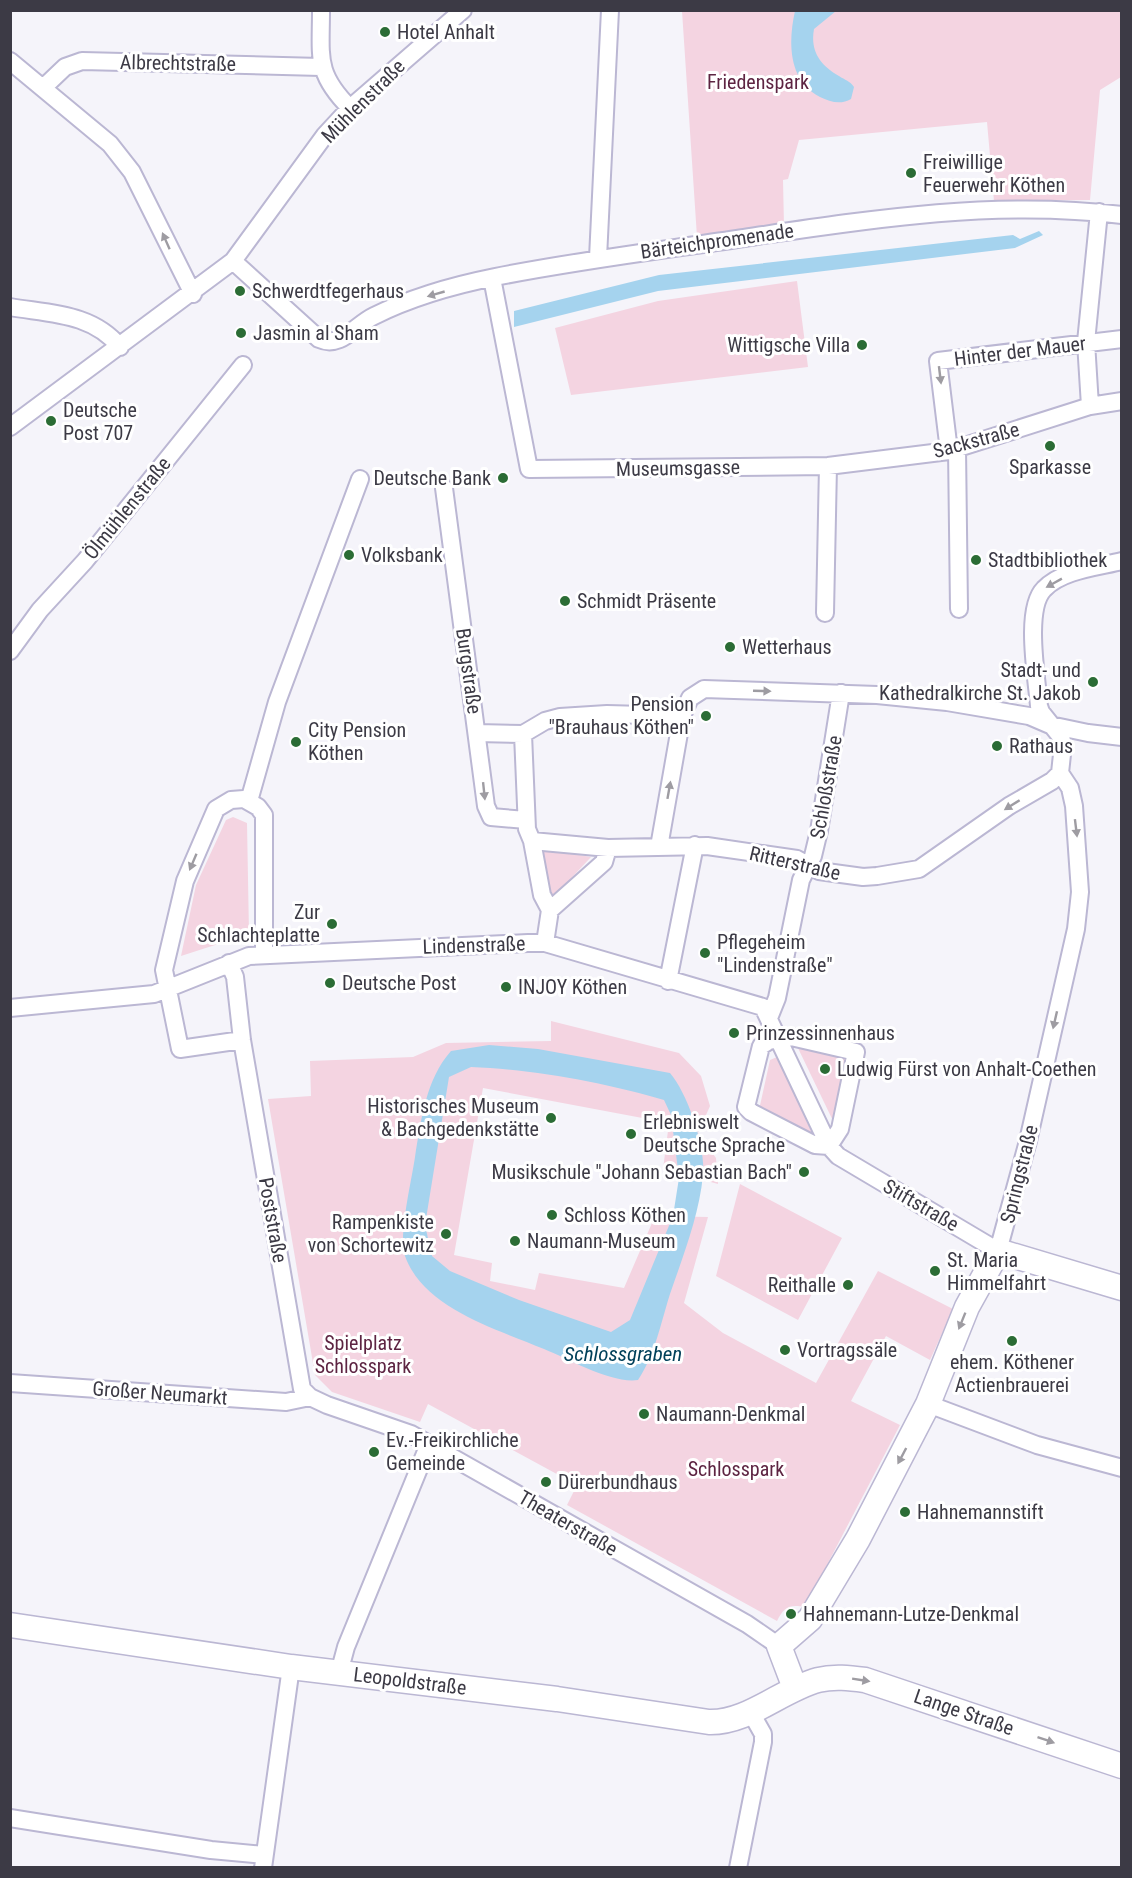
<svg xmlns="http://www.w3.org/2000/svg" width="1132" height="1878" font-family="'Roboto Condensed',sans-serif">
<rect width="100%" height="100%" fill="#f5f4fa"/>
<path fill="#f4d4e1" d="M682,11h439v66l-21,13 -10,110 -96,1 -7,-79 -188,18 -11,39 -5,1 1,46 -87,11z
M797,281l11,86 -237,28 -16,-67 103,-27z
M233,817l14,6 2,111 -68,22 15,-71 30,-65z
M543,849l48,8 -42,45z
M551,1021l128,32 22,23 9,30 -12,27 18,25 2,26 -55,-15 6,-46 -186,-35 -29,167 38,8 -2,18 45,9 4,-17 85,15 31,-72 53,1 -24,86 39,30 93,50 62,-112 75,38 -23,51 -44,-24 -35,65 49,24 -95,182c-16,-3 -21,0 -28,14l-210,-116 10,-20 -149,-81 -8,18 -88,-30 -17,-17 -47,-276 43,-3 -1,-35 103,-4 33,-14 105,-2z
M797,1046l52,12 -14,67z
M777,1057l36,78 -54,-25 11,-50z
M740,1184l102,54 -44,82 -82,-44z"/>
<path fill="#a5d3ee" fill-rule="evenodd" d="M795,11h41l-22,18c-4,22 6,36 25,47 6,4 11,5 15,11l-3,12c-10,6 -21,3 -31,-2 -32,-16 -32,-55 -25,-86z
M1039,231l4,4 -28,13 -357,43 -144,36v-16l145,-36 354,-40 7,4z
M489,1045l49,4 132,24c18,21 36,75 33,102 -4,41 -20,81 -33,119 -9,28 -15,61 -32,86 -26,4 -69,-21 -94,-31 -47,-20 -120,-40 -139,-93 -7,-20 7,-77 10,-99 6,-37 11,-78 36,-106zM471,1067c60,2 136,16 193,33l7,15 8,63 -6,38 -43,104 -19,12 -92,-32 -69,-29 -18,-15 -7,-31 24,-148z"/>
<g fill="none" stroke-linecap="round" stroke-linejoin="round">
<defs>
<path id="minor" d="M321,10c0,47 -6,63 29,98
M10,61l100,83 22,28 61,122
M44,87l21,-20 17,-6 239,6
M598,258l12,-248
M233,261l86,78c22,10 36,-14 55,-23 36,-18 81,-31 121,-39 80,-16 161,-26 242,-38 127,-19 256,-40 385,-24
M492,278l37,191 299,-3 121,-15 141,-45 32,-5
M10,307c41,7 82,6 110,40
M1090,406l-4,-64 13,-130
M10,427l223,-166 92,-126 25,-27 113,-98
M957,448l2,161
M949,451l-11,-90 184,-22
M444,488l42,318 5,11 35,3
M825,613l3,-147
M10,651l30,-41 45,-49 158,-196
M477,733l46,1 22,-13 15,-4 47,-3 75,2
M523,734l4,95 5,12 10,54 8,15 -5,33
M249,801l28,-99 83,-223
M532,841l76,7 99,-2 90,13 22,12 44,6 14,-1 42,-7 90,-63 43,-25 8,-8
M659,847l23,-131 8,-18 14,-9 173,6 70,7 82,14 21,9 38,8 34,4
M550,910l54,-48 4,-14
M229,963l6,14 7,63 60,349 8,8 17,8 84,29 336,190 32,22
M668,981l27,-136
M10,1008l144,-14 95,-38 279,-13h17l218,64 66,139 9,10 160,95 30,-110 48,-212 4,-37 -6,-86 -4,-18 -10,-15 3,-28 -2,-8 -20,-25 -2,-6c-2,-27 -15,-97 5,-117 18,-19 54,-22 78,-28
M769,1018l8,-20 24,-118 12,-24 6,-25 22,-138
M791,1037l65,15 -16,77 -11,17 -14,-1 -64,-33 -5,-5 15,-61 8,-5z
M242,1040l-62,9 -16,-79 21,-89 31,-72 15,-9 13,-1 14,8 6,8v140
M10,1383l276,19 24,-5
M928,1404l109,41 85,23
M339,1673l7,-26 83,-203
M10,1818l201,32 53,5
M263,1868l28,-201
M738,1868l25,-126v-8l-13,-23"/>
<path id="secondary" d="M10,1625l281,42 266,32 152,23c39,1 72,-32 109,-42 16,-4 32,-2 47,0l257,86
M795,1688l-16,-42 31,-27 48,-80 70,-135 39,-97 31,-56 124,37"/>
</defs>
<use href="#minor" stroke="#bbb7d3" stroke-width="20"/>
<use href="#secondary" stroke="#bbb7d3" stroke-width="27"/>
<use href="#minor" stroke="#fff" stroke-width="16"/>
<use href="#secondary" stroke="#fff" stroke-width="24"/>
</g>
<defs><path id="oneway-solid" d="M-6-.8H1V-3.2L6.5 0L1 3.2V.8H-6Z" transform="scale(1.5)"/></defs>
<g fill="#9e9ca2">
<use href="#oneway-solid" transform="translate(166 241) rotate(-114)"/>
<use href="#oneway-solid" transform="translate(436 294) rotate(164)"/>
<use href="#oneway-solid" transform="translate(940 375) rotate(83)"/>
<use href="#oneway-solid" transform="translate(1054 583) rotate(151)"/>
<use href="#oneway-solid" transform="translate(762 691) rotate(2)"/>
<use href="#oneway-solid" transform="translate(669 790) rotate(-80)"/>
<use href="#oneway-solid" transform="translate(484 791) rotate(84)"/>
<use href="#oneway-solid" transform="translate(1012 805) rotate(148)"/>
<use href="#oneway-solid" transform="translate(1076 828) rotate(83)"/>
<use href="#oneway-solid" transform="translate(193 862) rotate(113)"/>
<use href="#oneway-solid" transform="translate(1055 1020) rotate(103)"/>
<use href="#oneway-solid" transform="translate(962 1321) rotate(112)"/>
<use href="#oneway-solid" transform="translate(902 1456) rotate(118)"/>
<use href="#oneway-solid" transform="translate(861 1680) rotate(9)"/>
<use href="#oneway-solid" transform="translate(1046 1740) rotate(19)"/>
</g>
<g fill="#2b6c35" stroke="#fff" stroke-width="2">
<circle cx="385" cy="32" r="6"/>
<circle cx="911" cy="173" r="6"/>
<circle cx="240" cy="291" r="6"/>
<circle cx="241" cy="333" r="6"/>
<circle cx="862" cy="345" r="6"/>
<circle cx="51" cy="421" r="6"/>
<circle cx="1050" cy="446" r="6"/>
<circle cx="503" cy="478" r="6"/>
<circle cx="349" cy="555" r="6"/>
<circle cx="976" cy="560" r="6"/>
<circle cx="565" cy="601" r="6"/>
<circle cx="730" cy="647" r="6"/>
<circle cx="1093" cy="682" r="6"/>
<circle cx="706" cy="716" r="6"/>
<circle cx="296" cy="742" r="6"/>
<circle cx="997" cy="746" r="6"/>
<circle cx="332" cy="924" r="6"/>
<circle cx="705" cy="953" r="6"/>
<circle cx="330" cy="983" r="6"/>
<circle cx="506" cy="987" r="6"/>
<circle cx="734" cy="1033" r="6"/>
<circle cx="825" cy="1069" r="6"/>
<circle cx="551" cy="1118" r="6"/>
<circle cx="631" cy="1134" r="6"/>
<circle cx="804" cy="1172" r="6"/>
<circle cx="552" cy="1215" r="6"/>
<circle cx="446" cy="1234" r="6"/>
<circle cx="515" cy="1241" r="6"/>
<circle cx="935" cy="1271" r="6"/>
<circle cx="848" cy="1285" r="6"/>
<circle cx="1012" cy="1341" r="6"/>
<circle cx="785" cy="1350" r="6"/>
<circle cx="644" cy="1414" r="6"/>
<circle cx="374" cy="1452" r="6"/>
<circle cx="546" cy="1482" r="6"/>
<circle cx="905" cy="1512" r="6"/>
<circle cx="791" cy="1614" r="6"/>
</g>
<g text-anchor="middle" stroke-width="6" stroke-linejoin="round" paint-order="stroke">
<g font-size="20" fill="#3c3a45" stroke="#fff" text-anchor="start">
<text x="397" y="39">Hotel Anhalt</text>
<text x="923" y="169">Freiwillige<tspan x="923" dy="23">Feuerwehr Köthen</tspan></text>
<text x="252" y="298">Schwerdtfegerhaus</text>
<text x="253" y="340">Jasmin al Sham</text>
<text x="850" y="352" text-anchor="end">Wittigsche Villa</text>
<text x="63" y="417">Deutsche<tspan x="63" dy="23">Post 707</tspan></text>
<text x="1050" y="474" text-anchor="middle">Sparkasse</text>
<text x="491" y="485" text-anchor="end">Deutsche Bank</text>
<text x="361" y="562">Volksbank</text>
<text x="988" y="567">Stadtbibliothek</text>
<text x="577" y="608">Schmidt Präsente</text>
<text x="742" y="654">Wetterhaus</text>
<text x="1081" y="677" text-anchor="end">Stadt- und<tspan x="1081" dy="23">Kathedralkirche St. Jakob</tspan></text>
<text x="694" y="711" text-anchor="end">Pension<tspan x="694" dy="23">"Brauhaus Köthen"</tspan></text>
<text x="308" y="737">City Pension<tspan x="308" dy="23">Köthen</tspan></text>
<text x="1009" y="753">Rathaus</text>
<text x="320" y="919" text-anchor="end">Zur<tspan x="320" dy="23">Schlachteplatte</tspan></text>
<text x="717" y="949">Pflegeheim<tspan x="717" dy="23">"Lindenstraße"</tspan></text>
<text x="342" y="990">Deutsche Post</text>
<text x="518" y="994">INJOY Köthen</text>
<text x="746" y="1040">Prinzessinnenhaus</text>
<text x="837" y="1076">Ludwig Fürst von Anhalt-Coethen</text>
<text x="539" y="1113" text-anchor="end">Historisches Museum<tspan x="539" dy="23">&amp; Bachgedenkstätte</tspan></text>
<text x="643" y="1129">Erlebniswelt<tspan x="643" dy="23">Deutsche Sprache</tspan></text>
<text x="792" y="1179" text-anchor="end">Musikschule "Johann Sebastian Bach"</text>
<text x="564" y="1222">Schloss Köthen</text>
<text x="434" y="1229" text-anchor="end">Rampenkiste<tspan x="434" dy="23">von Schortewitz</tspan></text>
<text x="527" y="1248">Naumann-Museum</text>
<text x="947" y="1267">St. Maria<tspan x="947" dy="23">Himmelfahrt</tspan></text>
<text x="836" y="1292" text-anchor="end">Reithalle</text>
<text x="797" y="1357">Vortragssäle</text>
<text x="1012" y="1369" text-anchor="middle">ehem. Köthener<tspan x="1012" dy="23">Actienbrauerei</tspan></text>
<text x="656" y="1421">Naumann-Denkmal</text>
<text x="386" y="1447">Ev.-Freikirchliche<tspan x="386" dy="23">Gemeinde</tspan></text>
<text x="558" y="1489">Dürerbundhaus</text>
<text x="917" y="1519">Hahnemannstift</text>
<text x="803" y="1621">Hahnemann-Lutze-Denkmal</text>
</g>
<g font-size="20" fill="#3c3a45" stroke="#fff">
<text transform="translate(178 63) rotate(1)" y="7">Albrechtstraße</text>
<text transform="translate(363 101) rotate(-45)" y="7">Mühlenstraße</text>
<text transform="translate(717 241) rotate(-8)" y="7">Bärteichpromenade</text>
<text transform="translate(1020 351) rotate(-7)" y="7">Hinter der Mauer</text>
<text transform="translate(976 440) rotate(-15)" y="7">Sackstraße</text>
<text transform="translate(678 468) rotate(-1)" y="7">Museumsgasse</text>
<text transform="translate(127 508) rotate(-51)" y="7">Ölmühlenstraße</text>
<text transform="translate(469 671) rotate(82)" y="7">Burgstraße</text>
<text transform="translate(826 787) rotate(-80)" y="7">Schloßstraße</text>
<text transform="translate(795 863) rotate(13)" y="7">Ritterstraße</text>
<text transform="translate(474 945) rotate(-2)" y="7">Lindenstraße</text>
<text transform="translate(1019 1174) rotate(-76)" y="7">Springstraße</text>
<text transform="translate(921 1205) rotate(30)" y="7">Stiftstraße</text>
<text transform="translate(273 1220) rotate(80)" y="7">Poststraße</text>
<text transform="translate(160 1393) rotate(4)" y="7">Großer Neumarkt</text>
<text transform="translate(568 1523) rotate(30)" y="7">Theaterstraße</text>
<text transform="translate(410 1681) rotate(7)" y="7">Leopoldstraße</text>
<text transform="translate(964 1712) rotate(19)" y="7">Lange Straße</text>
</g>
<g font-size="20" fill="#5d2442" stroke="#fff">
<text x="758" y="89">Friedenspark</text>
<text x="363" y="1350">Spielplatz<tspan x="363" dy="23">Schlosspark</tspan></text>
<text x="736" y="1476">Schlosspark</text>
</g>
<g font-size="21" font-style="italic" fill="#00405a" stroke="#fff">
<text x="623" y="1361">Schlossgraben</text>
</g>
</g>
<rect width="1132" height="1878" fill="none" stroke="#3c3a45" stroke-width="24"/>
</svg>
